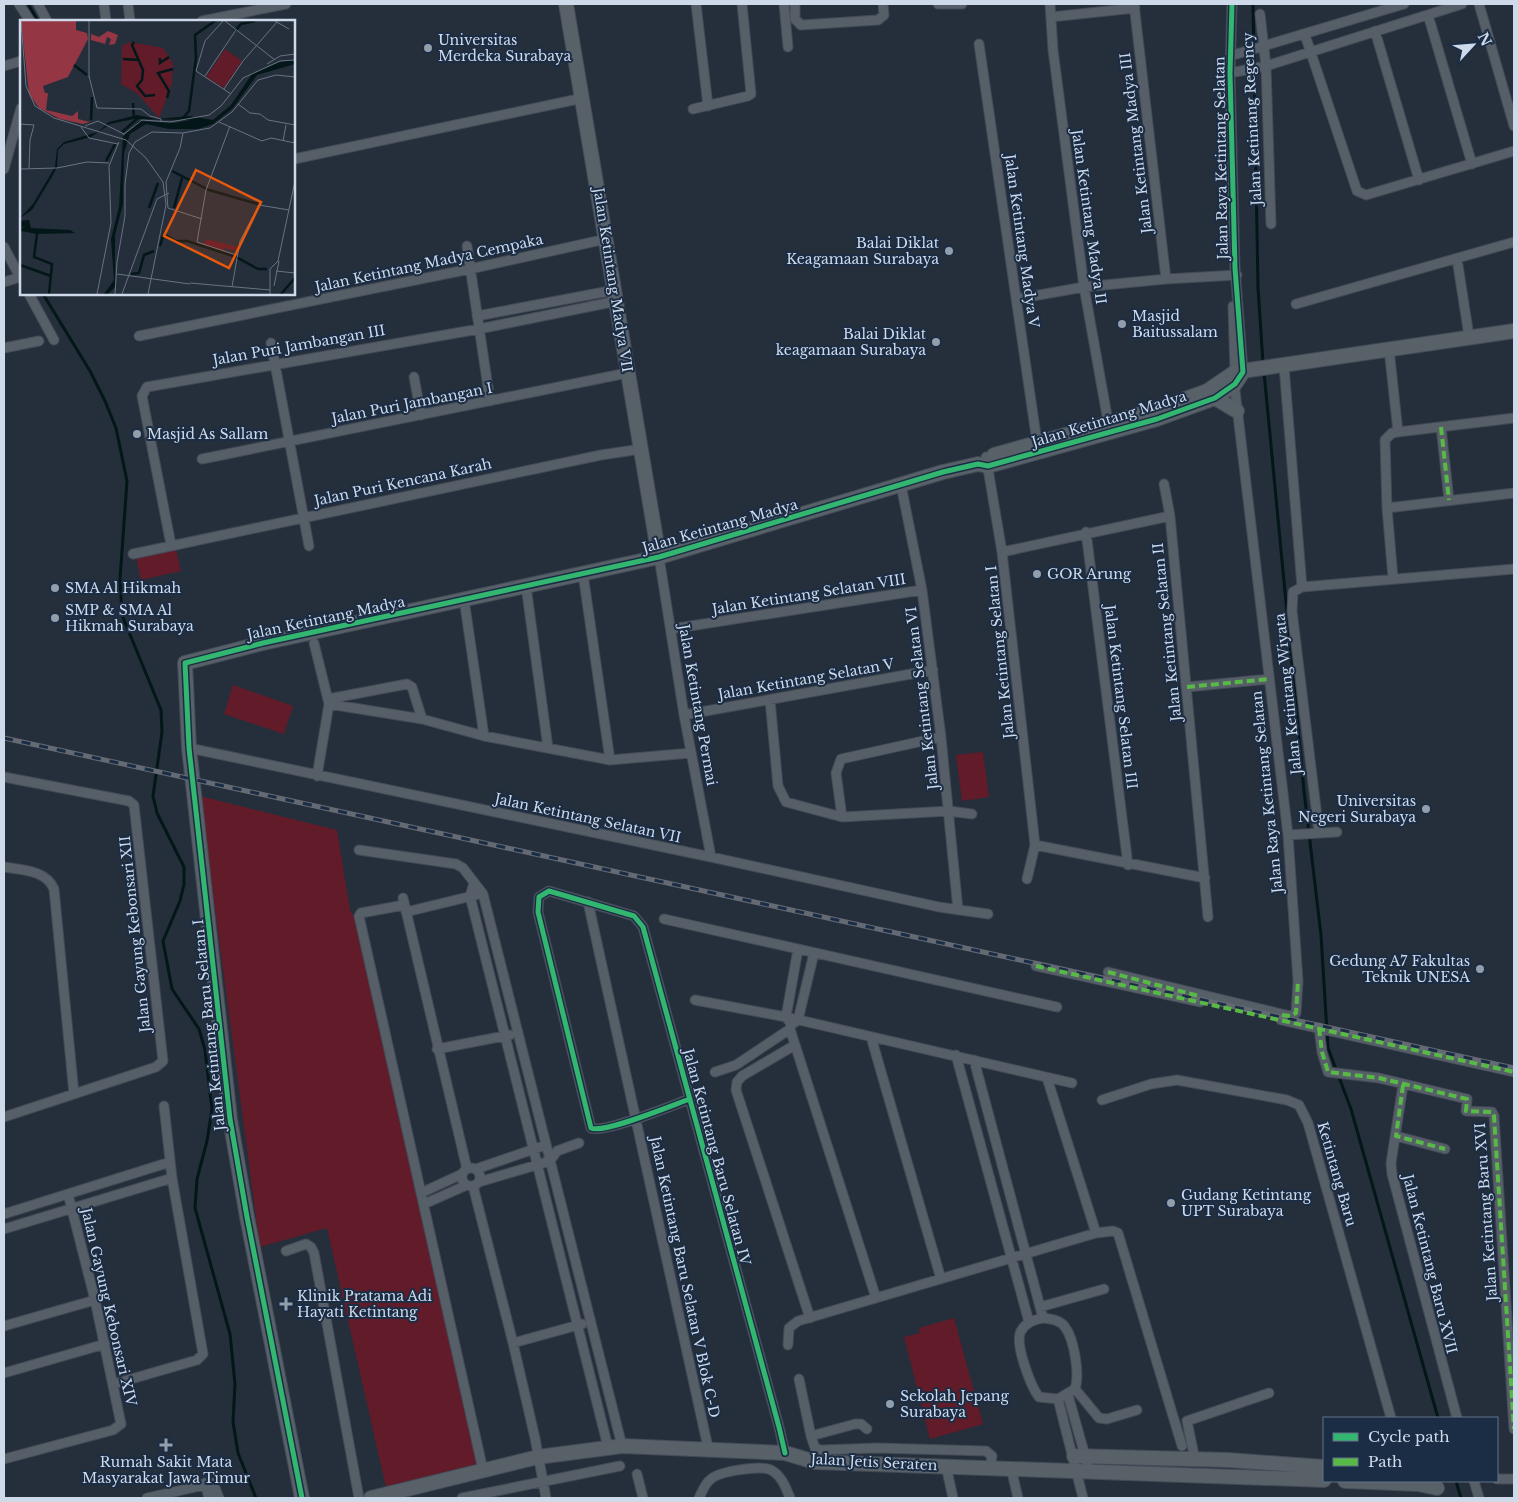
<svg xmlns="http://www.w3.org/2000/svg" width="1518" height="1502" font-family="'Libre Baskerville',serif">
<rect width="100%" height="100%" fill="#252e3b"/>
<path fill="#611b29" d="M176,549l5,22 -40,9 -5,-22z
M233,685l60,21 -9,28 -60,-20z
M983,752l6,45 -27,4 -6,-46z
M200,796l137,34 13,80 5,8 122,548 -90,26 -60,-264 -67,19z
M954,1318l29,106 -53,15 -26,-102 16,-4 -1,-5z"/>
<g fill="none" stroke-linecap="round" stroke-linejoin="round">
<path stroke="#031718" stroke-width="3" d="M28,4l10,17
M1253,4l5,284 5,75
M21,216v9
M43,294l47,77 15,30 11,27 11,53 -7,98 2,36 39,95 1,22 -9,64 4,17 27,54v17l-4,17 -17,40 9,48 27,40 6,21 7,59 -5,32 -10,38 -2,29 35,126 5,50 -2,38 5,31 18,45
M1264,372l40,419 17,144 7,113 23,61 87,309
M1456,1481l5,17"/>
<defs>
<path id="street" d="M19,4l11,17
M38,4l9,17
M104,4l2,17
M128,4l2,17
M696,4l12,102
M784,4l4,43
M795,4v15l6,6 77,-5 6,-5 -1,-11
M938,4h24
M1050,4l3,46 31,237 25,140
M1134,4l32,275
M1232,4l-2,69 5,195 8,104
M1479,4l35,122
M1260,14l6,52 5,158
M1428,15l44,149
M1051,17l84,-9
M202,21l84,-17
M1375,31l44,149
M1305,35l52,156 9,4 148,-44
M979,44l58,398
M1230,56l174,-52
M4,66l17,-5
M1230,73l36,-7 196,-62
M693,109l55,-13 3,-2 -9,-90
M294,159l289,-61
M4,169l17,-61
M467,246l23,155
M4,247l17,32
M1457,259l12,77
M4,282l10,-3
M29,294l25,46
M1016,299l68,-12 82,-8 71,-4
M1296,304l218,-62
M1233,306l2,66
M477,316l138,-26
M139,336l331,-67 136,-30
M271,343l38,203
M4,348l35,-7
M1389,349l9,83
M1284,366l18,221 212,-18
M414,377l7,38
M1441,427l8,73
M986,457l16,95 31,275 2,18 -8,34
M202,459l425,-86
M1164,484l6,32
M901,485l21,105 19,147 17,173
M1387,508l127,-15
M1086,532l42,333
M171,545l-29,-149 5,-9 332,-58 138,-28
M1002,552l168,-36 38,401
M133,554l468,-99 40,-6
M659,557l25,158 27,142
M583,574l27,186
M1393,578l-6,-70 -2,-68 7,-7 6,-1 116,-14
M526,586l22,162
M1302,587l-9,5 -1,19 27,222
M464,599l20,137
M671,629l251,-39
M314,643l15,61 -12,72
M1187,687l82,-8
M328,699l79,-15 5,3 10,32
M770,700l8,86 8,16 56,15 107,-6 23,3
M329,704l93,15 62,17 126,24 81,-7
M684,715l249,-45
M189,748l522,109 228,50 49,7
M4,777l125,24 5,4 29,256 -7,6 -152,50
M842,817l-6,-44 5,-14 100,-22
M1288,835l49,-3
M1035,845l170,33
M359,850l97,14 7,4 20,26 139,552
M4,867c18,3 42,3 50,22l20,205
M474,883l-4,13 138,551
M403,898l64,271
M588,902l121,550
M404,905l-43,8 -2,3 124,554
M406,912l70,-17
M664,919l393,88
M798,949l-12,68 5,7 -1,5 86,269
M1036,966l164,36
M1108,972l182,44 6,-3 2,-32 -10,-146 -54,-453
M695,1000l91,17 286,66
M1281,1020l233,52
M794,1023l4,-3 16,-67
M1319,1028l3,24 6,20 51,6 88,21 -1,12 26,1 2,4 20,313
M871,1037l70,242
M795,1045l-53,31 -5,6 -1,8 74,228
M437,1049l73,-14
M956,1055l73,267
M974,1060l69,258
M715,1072l21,-7 54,-36
M1047,1078l49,155
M1403,1085l-12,78 1,11 65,244
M690,1099c-17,6 -86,35 -99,29l-53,-216 1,-15 10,-6 85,25 9,11 136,500 6,26
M1102,1100l49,-16 26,-4 110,20 12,5 9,18 83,295
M1396,1136l49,13
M462 1177a9 9 0 1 1 18 0a9 9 0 1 1-18 0Z
M476,1169l64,-22
M479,1182l71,-21 7,-10 22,-8
M473,1186l40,157 22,95 11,60
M421,1193l41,-19
M424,1204l43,-19
M4,1214l166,-52
M4,1229l168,-51
M286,1251l20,-7 5,3 3,6 45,245
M1040,1307l64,-18
M1043,1318c8,1 17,2 22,9 9,12 15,47 10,62l-17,10 -19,-2c-8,-10 -25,-54 -18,-66 5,-9 13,-11 22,-13z
M4,1326l91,-26
M513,1343l69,-19
M788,1345l1,-17 9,-7 298,-88 17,-2 5,2 64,213
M4,1373l101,-29
M799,1379l12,57 44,-12h6l6,5
M114,1384l83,-24 6,-6 -31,-176 -8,-72
M1075,1389l24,29 8,1 30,-9
M1068,1395l21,75
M1058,1399l25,99
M811,1436l4,12 6,2 56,-2 109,3 6,5 -2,12
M4,1459l109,-29 8,-6 -26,-124 -27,-106
M1195,1460l-8,-39 82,-28
M946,1466l7,32
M1011,1468l7,30
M637,1474l6,24
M1497,1479h17
M1474,1481l5,17
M205,1483l4,15
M147,1498l66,-15 6,15
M462,1498l158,-32
M699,1498c3,-6 6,-15 12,-19 9,-8 50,-14 60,-9 11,6 15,18 19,28"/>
<path id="secondary" d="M566,4l93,553
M1215,398l22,13
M994,455l161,-45 52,-19 28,-19 279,-41
M1074,1456l154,4 96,7
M1345,1481l73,3 19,4
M302,1498l-55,-281 -17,-98 -41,-371 -4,-85 78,-20 396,-86 284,-85 35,-8 10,2 169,-47 58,-21 20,-14 8,-12
M371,1498l167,-41 84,-11 163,7 30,9 509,18"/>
</defs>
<use href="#street" stroke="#424a56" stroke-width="11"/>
<use href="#secondary" stroke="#424a56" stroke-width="16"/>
<use href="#street" stroke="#565e67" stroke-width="9"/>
<use href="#secondary" stroke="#586068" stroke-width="14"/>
<defs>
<path id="rail" d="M4,738l1510,330"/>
</defs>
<use href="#rail" stroke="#646a73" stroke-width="5"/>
<use href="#rail" stroke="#1b2d45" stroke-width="3" stroke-dasharray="9" stroke-linecap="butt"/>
<path stroke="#58b947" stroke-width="4" stroke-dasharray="8 4" stroke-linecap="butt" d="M1441,427l8,73
M1187,687l82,-8
M1036,966l478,106
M1108,972l91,24
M1282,1015l8,1 6,-3 2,-32
M1319,1028l3,24 6,20 51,6 88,21 -1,12 26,1 2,4 20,313
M1403,1085l-7,51 49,13"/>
<defs>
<path id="cycleway" d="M690,1099c-17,6 -86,35 -99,29l-53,-216 1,-15 10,-6 85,25 9,11 136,500 6,26
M302,1498l-55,-281 -17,-98 -41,-371 -4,-85 78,-20 396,-86 284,-85 35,-8 10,2 169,-47 58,-21 20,-14 8,-12 -8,-104 -5,-195 2,-69"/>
</defs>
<use href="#cycleway" stroke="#1b2d45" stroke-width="8"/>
<use href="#cycleway" stroke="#33b770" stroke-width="5"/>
</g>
<g fill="#939eac" stroke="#1b2d45" stroke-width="2">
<circle cx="428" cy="48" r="5"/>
<circle cx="949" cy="251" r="5"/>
<circle cx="1122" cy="324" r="5"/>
<circle cx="936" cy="342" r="5"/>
<circle cx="137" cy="434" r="5"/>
<circle cx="1037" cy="574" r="5"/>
<circle cx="55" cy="588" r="5"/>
<circle cx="55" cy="618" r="5"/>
<circle cx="1426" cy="809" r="5"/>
<circle cx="1480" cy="969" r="5"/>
<circle cx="1171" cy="1203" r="5"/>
<path d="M283.5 1296.5h5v5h5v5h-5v5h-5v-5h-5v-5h5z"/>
<circle cx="890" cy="1404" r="5"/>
<path d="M163.5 1437.5h5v5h5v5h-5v5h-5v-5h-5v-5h5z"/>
</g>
<g text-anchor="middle" stroke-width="4" stroke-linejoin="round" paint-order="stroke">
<g font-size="14" fill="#cedae9" stroke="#1b2d45" text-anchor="start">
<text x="438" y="45">Universitas<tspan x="438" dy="16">Merdeka Surabaya</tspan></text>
<text x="939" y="248" text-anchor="end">Balai Diklat<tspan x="939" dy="16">Keagamaan Surabaya</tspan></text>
<text x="1132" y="321">Masjid<tspan x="1132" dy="16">Baitussalam</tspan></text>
<text x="926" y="339" text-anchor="end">Balai Diklat<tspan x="926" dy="16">keagamaan Surabaya</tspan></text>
<text x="147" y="439">Masjid As Sallam</text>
<text x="1047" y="579">GOR Arung</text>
<text x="65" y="593">SMA Al Hikmah</text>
<text x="65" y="615">SMP &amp; SMA Al<tspan x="65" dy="16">Hikmah Surabaya</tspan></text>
<text x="1416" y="806" text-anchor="end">Universitas<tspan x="1416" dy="16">Negeri Surabaya</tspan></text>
<text x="1470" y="966" text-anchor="end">Gedung A7 Fakultas<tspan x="1470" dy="16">Teknik UNESA</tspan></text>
<text x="1181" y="1200">Gudang Ketintang<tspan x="1181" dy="16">UPT Surabaya</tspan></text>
<text x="297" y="1301">Klinik Pratama Adi<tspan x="297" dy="16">Hayati Ketintang</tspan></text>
<text x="900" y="1401">Sekolah Jepang<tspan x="900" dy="16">Surabaya</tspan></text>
<text x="166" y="1467" text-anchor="middle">Rumah Sakit Mata<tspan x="166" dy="16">Masyarakat Jawa Timur</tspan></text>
</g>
<g font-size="14" fill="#cedae9" stroke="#1b2d45">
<text transform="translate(1252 119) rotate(-93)" y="5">Jalan Ketintang Regency</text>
<text transform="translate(1136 143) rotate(-97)" y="5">Jalan Ketintang Madya III</text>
<text transform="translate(1221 158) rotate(-91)" y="5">Jalan Raya Ketintang Selatan</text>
<text transform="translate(1089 217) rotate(82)" y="5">Jalan Ketintang Madya II</text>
<text transform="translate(1022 241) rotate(82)" y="5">Jalan Ketintang Madya V</text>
<text transform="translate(429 263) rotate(-12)" y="5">Jalan Ketintang Madya Cempaka</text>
<text transform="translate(613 280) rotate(81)" y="5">Jalan Ketintang Madya VII</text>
<text transform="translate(299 345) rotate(-10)" y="5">Jalan Puri Jambangan III</text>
<text transform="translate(412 403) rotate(-11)" y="5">Jalan Puri Jambangan I</text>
<text transform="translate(1109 419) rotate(-17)" y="5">Jalan Ketintang Madya</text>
<text transform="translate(403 482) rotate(-12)" y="5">Jalan Puri Kencana Karah</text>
<text transform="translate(720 526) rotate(-16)" y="5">Jalan Ketintang Madya</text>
<text transform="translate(809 594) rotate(-9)" y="5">Jalan Ketintang Selatan VIII</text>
<text transform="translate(326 618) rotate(-12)" y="5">Jalan Ketintang Madya</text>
<text transform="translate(1167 632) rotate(-96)" y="5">Jalan Ketintang Selatan II</text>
<text transform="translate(1000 652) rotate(-96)" y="5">Jalan Ketintang Selatan I</text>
<text transform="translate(806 679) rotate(-10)" y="5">Jalan Ketintang Selatan V</text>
<text transform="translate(1288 694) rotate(-96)" y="5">Jalan Ketintang Wiyata</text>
<text transform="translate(1121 697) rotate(83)" y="5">Jalan Ketintang Selatan III</text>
<text transform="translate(922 698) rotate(-97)" y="5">Jalan Ketintang Selatan VI</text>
<text transform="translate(698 705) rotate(80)" y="5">Jalan Ketintang Permai</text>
<text transform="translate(1267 792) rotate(-96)" y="5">Jalan Raya Ketintang Selatan</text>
<text transform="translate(588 818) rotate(12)" y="5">Jalan Ketintang Selatan VII</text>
<text transform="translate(135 934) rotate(-96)" y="5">Jalan Gayung Kebonsari XII</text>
<text transform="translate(209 1025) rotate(-96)" y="5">Jalan Ketintang Baru Selatan I</text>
<text transform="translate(717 1157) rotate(75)" y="5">Jalan Ketintang Baru Selatan IV</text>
<text transform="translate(1337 1174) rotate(74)" y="5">Ketintang Baru</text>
<text transform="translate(1486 1212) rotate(-94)" y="5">Jalan Ketintang Baru XVI</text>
<text transform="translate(1430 1264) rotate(76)" y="5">Jalan Ketintang Baru XVII</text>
<text transform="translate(685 1277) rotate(78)" y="5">Jalan Ketintang Baru Selatan V Blok C-D</text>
<text transform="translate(109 1307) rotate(77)" y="5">Jalan Gayung Kebonsari XIV</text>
<text transform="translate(874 1462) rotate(3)" y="5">Jalan Jetis Seraten</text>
</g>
</g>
<g transform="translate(20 20)">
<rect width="275" height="275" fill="#252e3b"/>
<path d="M110,22l33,6 10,15 -1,20 -13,35 -21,-24 -17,-10 1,-38zM205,29l17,12 -18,27 -18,-11zM187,219l31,8 -1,4 -13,-3v3l-21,-7z" fill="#611b29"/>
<path d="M1,1h55v9l11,3 1,6 -20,38 -25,9 2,7h3l-2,17 26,6 6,-5v8l12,3 -7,2 -23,-5 -21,-11 -10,-14zM88,11l10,4 -3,9 -6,1 2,-6 -4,-2 -2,7 -14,-4v-6l8,3z" fill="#953645"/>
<path d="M275,40v4l-38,11 -24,33 -20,16 -15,5h-29l-23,-5 -16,10 -6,19 -1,51 -8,31v52l-7,7h-4l10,-14 -3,-41 8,-32 4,-71 16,-15 35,2 16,-3 -56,-1 -24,5 -19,13 -27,7 -6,6 -1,17 -4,8 -21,35 -12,8 13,-14 22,-37 2,-18 7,-7 34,-10 11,-10 28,-7 20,4 32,-3 24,4 18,-15 21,-31 28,-12zM9,200l2,8 39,2 5,3 -39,1 -14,-3 -2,6v-9l6,-1h-6v-6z" fill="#031718"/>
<path fill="none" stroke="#031718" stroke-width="2.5" d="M215,11l6,-7 14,-3M114,22l-2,3 11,25 -1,10 -5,6 8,10 10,-1M140,38v5l9,-6M103,39l16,1M54,45l13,10M147,78l2,-7 -11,-18 15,-4M113,83l1,16M163,98l6,-7 7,-53 -1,-23 20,-14M71,100l1,-23M102,112l16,-14M86,141l9,-17M152,151l37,19 49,14M129,188l9,-25M154,188l8,-30M17,214l-3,23 18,7 -3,30M140,226l3,-10 3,-1 10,6h11l49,16 22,12h9M0,245l31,11M111,254l8,-1 5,-18 10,-4M261,274l14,-16"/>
<path fill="none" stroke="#697381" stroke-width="1" d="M1,1l5,65 9,20 19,12 72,22 20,18 17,24 3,23 -18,89M69,1v56M203,1l-18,20 -9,30 35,23M205,1l50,39M255,1l14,8M247,44l13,-8 15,-2M69,56l8,32 44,1 9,7 11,3v3M185,56l31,-46M204,69l19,-28 34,-39M218,84l12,9 10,1 8,6 27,5M199,102l43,19 9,-3 24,5M0,104l14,1 -4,15 -1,28M65,106l13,-5 26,13M210,106l-24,64 -9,52 39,13M61,107l8,11 29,6M163,113l-3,15 -14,34 2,26 34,11M103,115l19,-15 28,2 39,-7 12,-9 22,-28 37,-17 15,-1M263,121l3,-16M0,149l37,-1 30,-6 22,1M239,185l30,5M256,251l19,2M97,254l73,10M170,263l80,7M254,266l5,-25M212,267l8,-46 19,-36M77,274l14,-71 -2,-57 10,-24M95,274l2,-32 8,-46v-32l4,-31 6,-11 17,-10 31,1 27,-5 22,-16 26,-32 18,-5 19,2M102,274l35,-95 12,-6M250,274v-25l8,-8 17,-80"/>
<path fill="#e8590c" fill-opacity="0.15" stroke="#e8590c" stroke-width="2.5" d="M176,150l65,32 -32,66 -65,-32z"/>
<rect width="275" height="275" fill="none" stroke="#cedae9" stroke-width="2.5"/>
</g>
<rect width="1518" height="1502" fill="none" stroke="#cedae9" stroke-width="10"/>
<rect x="1323" y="1417" width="175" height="65" fill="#1b2d45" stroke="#637287"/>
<rect x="1333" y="1433" width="25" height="8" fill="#33b770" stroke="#637287"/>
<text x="1368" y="1442" font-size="15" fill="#cedae9">Cycle path</text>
<rect x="1333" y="1458" width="25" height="8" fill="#58b947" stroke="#637287"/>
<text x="1368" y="1467" font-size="15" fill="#cedae9">Path</text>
<g transform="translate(1473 45) rotate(64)" stroke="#1b2d45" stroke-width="4" paint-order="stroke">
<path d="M0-4L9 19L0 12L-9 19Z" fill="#cedae9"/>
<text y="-8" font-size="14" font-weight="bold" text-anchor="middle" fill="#cedae9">N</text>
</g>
</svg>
